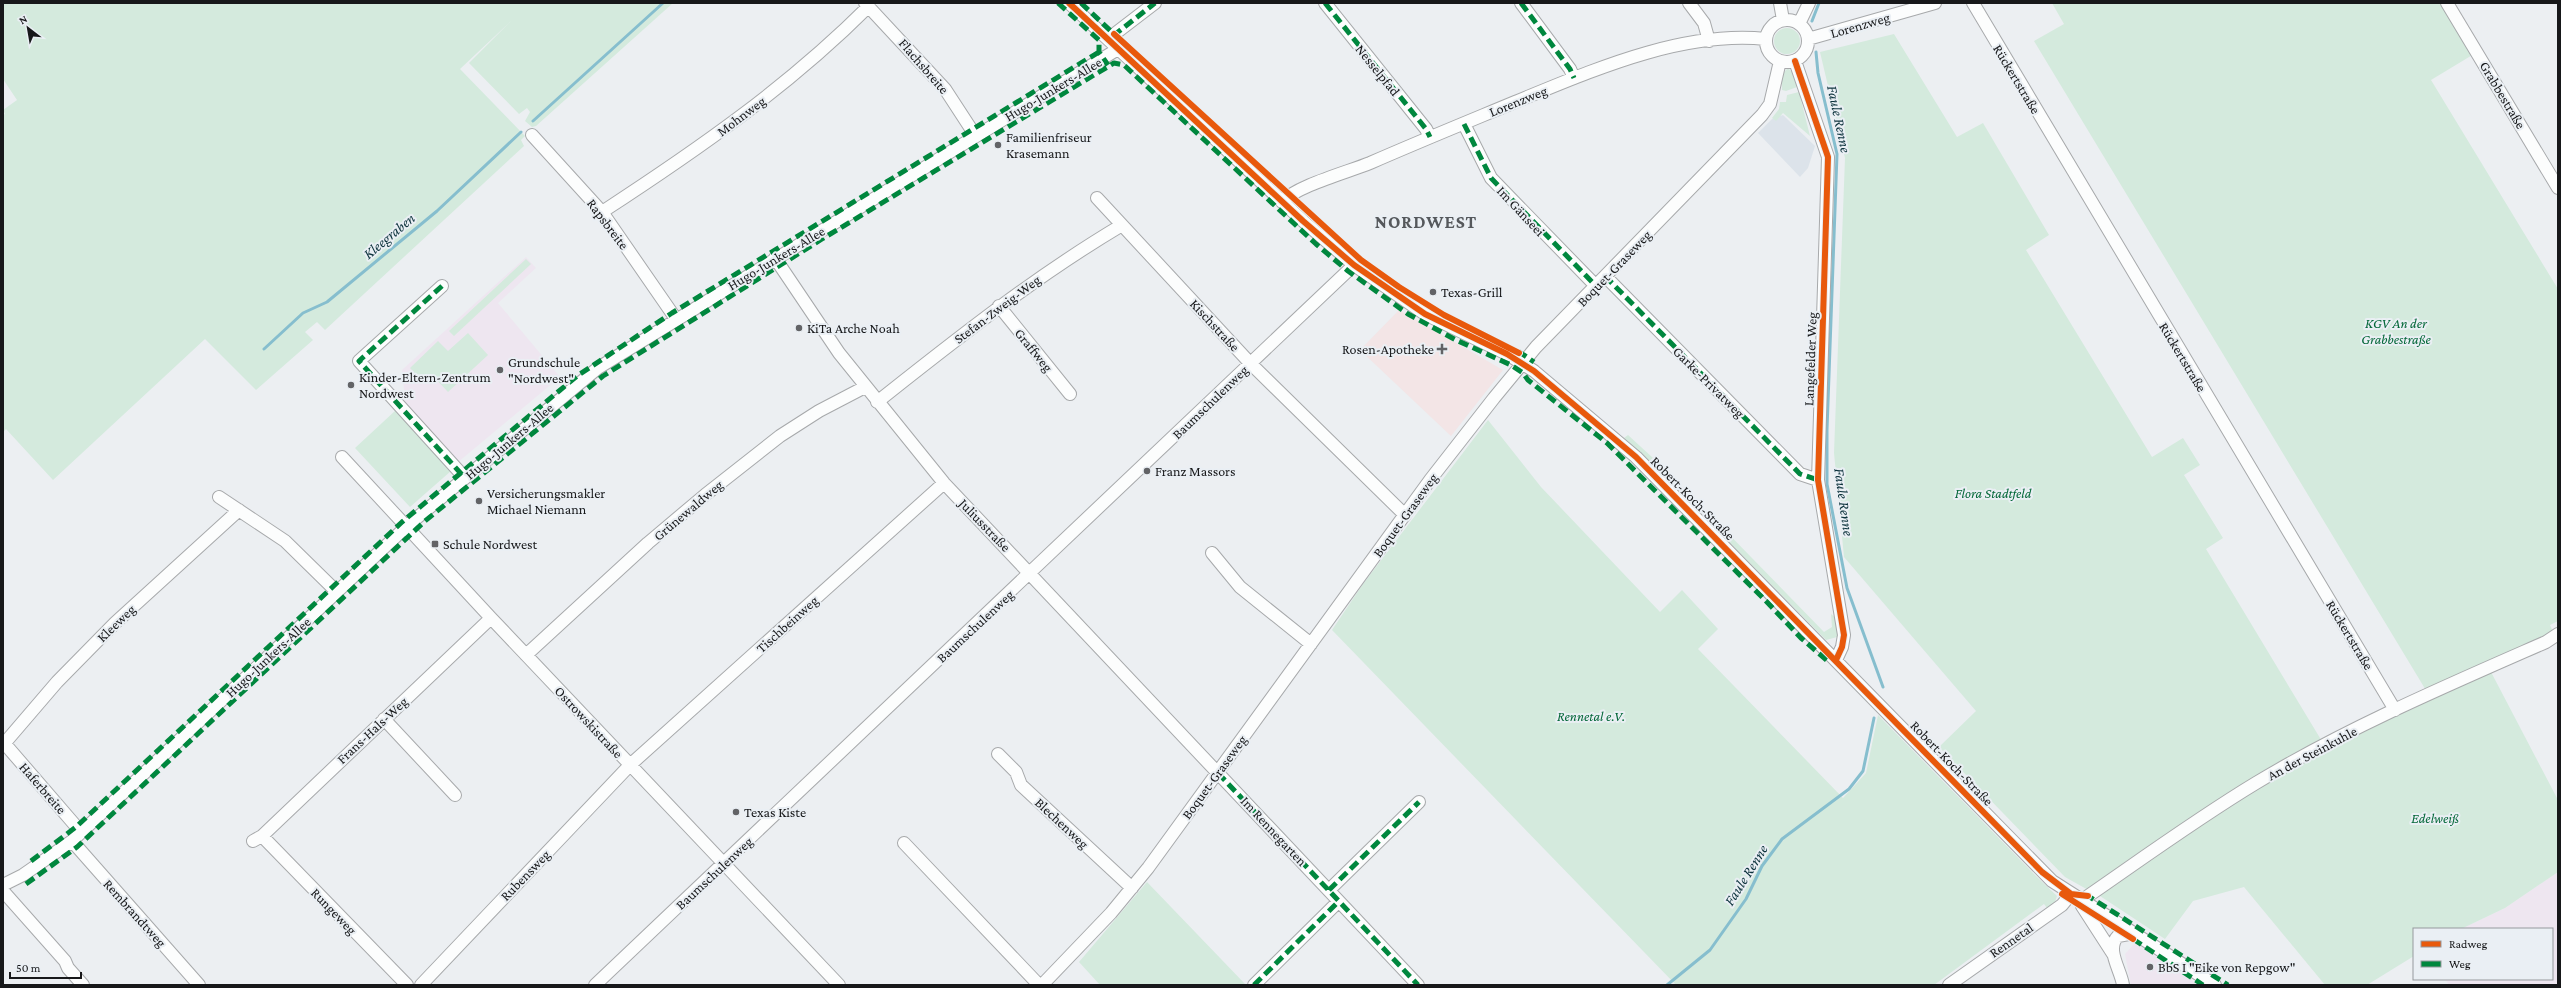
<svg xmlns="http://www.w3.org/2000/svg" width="2561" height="988" font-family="'Crimson Pro',serif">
<rect width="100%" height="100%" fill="#eceff2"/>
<path fill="#f3e5e6" d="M1399,310l104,60 -52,66 -91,-86z"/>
<path fill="#dce3ea" d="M1783,115l32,31 -7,22 -8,9 -42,-44 14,-14z"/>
<path fill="#eee6f0" d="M526,257l10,11 -38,35 62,74 -103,86 -51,-54 -4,-39z
M2558,872v113h-109l-4,-6h107v-50h-91l44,-21z
M2135,943l64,42h-68l-6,-31z"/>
<path fill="#d4eadd" d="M3,3h670l-137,123 -4,1 -7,-6 5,-9 -3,-4 -8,6 -50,-51 42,-42 -51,48 65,67 -4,4 3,6 -199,184 -8,-8 -12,10 8,8 -57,50 -51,-51 -152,141 -47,-51 -3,3v-317l2,-1 -2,-4 14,-10 -14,-21z
M2052,3h391l31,51 -43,26 127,209v332l-8,4 3,7 -126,60 -393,-651 30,-17z
M1774 41a13 13 0 1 1 26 0a13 13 0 1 1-26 0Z
M1894,34l63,103 26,-14 66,112 -23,15 126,207 31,-19 17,27 -16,10 39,63 -17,11 117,194 -233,148 -25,-14 -126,-130 37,-36 -132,-154 -10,-104 11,-295 -25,-106z
M1788,68l4,4 5,15 -11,4 -4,-1v-16z
M1799,92l11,44 -27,-23 -7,8 -4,-3 7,-9 1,-7h6l1,-7z
M526,259l5,5 -77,72 -5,-5z
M468,333l20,22 -40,37 -16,-17 -8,8 -14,-15 28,-27 10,10z
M396,410l55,61 -41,36 -55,-59z
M1488,420l53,67 119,125 22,-22 36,39 -20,20 145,149 23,-25 12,-58 159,162 20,19 -2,6 -8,6 -3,-4 -110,81h-258l-344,-355 31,-46z
M1628,435l25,23 -4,3 -25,-23z
M1712,517l112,115 8,-5 -1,-13 6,5v18l-11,3 -118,-119z
M2491,672l67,128v72l-53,36 -44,21h-47v27l-47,29h-42l-81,-98 -51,14 -28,38 -68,-45 153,-103 120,-64z
M1147,882l99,103h-146l-21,-23z"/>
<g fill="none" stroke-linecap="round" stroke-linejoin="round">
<path stroke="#86bece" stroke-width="3" d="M1812,21l7,-18
M1816,52l2,21 19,81 -10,276v54l20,104 36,99
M533,121l130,-118
M264,349l39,-36 24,-11 110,-91 84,-79
M1667,985l43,-35 36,-51 16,-33 20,-27 67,-50 14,-18 11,-53"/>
<defs>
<path id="minor" d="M865,3l80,86 30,46
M1069,3l234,218 51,44 71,49 82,40 27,17 102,86 416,424 163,104
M1325,3l101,126 4,8
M1521,3l49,66 4,9
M1689,3l15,20 5,18
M1780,3l3,17
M1973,3l422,707
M2447,3l111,185
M1766 41a21 21 0 1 1 42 0a21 21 0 1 1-42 0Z
M1799,24l10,-21
M1108,39l47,-36
M1808,39l127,-36
M1795,61l33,96 -10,323 26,155 -2,12 -6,13
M1464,124l27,54 105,108
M532,135l70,77 74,107
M1097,198l153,165 155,152
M1282,202c14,-16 66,-30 88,-39 48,-21 97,-41 145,-61 76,-31 167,-72 251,-63
M602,212c95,-62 186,-125 267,-206
M775,258l64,95 105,130 474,502
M1605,276l195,198 18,6
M442,286l-83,75 106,117
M999,306l71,88
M877,402c81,-64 156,-124 245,-177
M342,457l149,161 348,367
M219,497l66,44 52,51
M1212,553l28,34 71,57
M526,655l122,-112 57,-48 75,-59 39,-25 46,-24
M384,719l71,76
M5,744l76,88
M3,745l54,-63 58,-59 124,-113
M998,754l18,18 5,13 111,103
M262,836l145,149
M72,841l127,144
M253,841l9,-5 229,-218
M904,843l135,142
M3,885l20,-10 49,-34 335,-315 191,-158 520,-319
M1329,890l90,-88
M3,891l62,70 3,7 15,17
M2113,954l-31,-48 6,-10c55,-38 110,-78 168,-113 91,-55 192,-98 290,-141l12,-8
M421,985l209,-220 314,-282
M595,985l759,-720
M1042,985l69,-72 37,-45 282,-388 64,-82 42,-51 226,-232 8,-11 10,-43
M1254,985l84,-83
M1949,985l113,-80 9,-11
M2123,985c-2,-15 -18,-36 -5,-49l16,-3"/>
</defs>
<use href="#minor" stroke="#a7a9ab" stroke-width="14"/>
<use href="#minor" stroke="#fcfdfd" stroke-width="12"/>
<path stroke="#00873e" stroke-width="5" stroke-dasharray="10 5" stroke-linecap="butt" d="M1058,3l41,37v12l9,13
M1081,3l35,33
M1325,3l101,126 4,8
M1521,3l49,66 4,9
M1113,36l42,-33
M1464,124l27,54 105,108
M1605,276l195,198 18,6
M442,286l-83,75 106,117
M1518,351l16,11
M1218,773l200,212
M31,861l45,-34 326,-305 175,-146 95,-63 427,-261
M26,884l51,-37 348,-326 178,-145 219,-137 292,-176 10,2 192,179 32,27 60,43 48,26 55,25 12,8 5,7 79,63 158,157 36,38 29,25
M1329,890l90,-88
M2085,894l143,91
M2133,939l70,46
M1254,985l84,-83"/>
<defs>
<path id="cycleway" d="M1069,3l234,218 51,44 71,49 82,40 27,17 102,86 406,415 29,22 17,2
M1114,34l247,226 38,27 45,28 75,38
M1795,61l33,96 -10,323 26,155 -2,12 -6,13
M2062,894l71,45"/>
</defs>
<use href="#cycleway" stroke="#eaeff4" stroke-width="8"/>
<use href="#cycleway" stroke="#e8590c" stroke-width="6"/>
</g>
<g fill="#626366" stroke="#eaeff4" stroke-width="1.5">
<circle cx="998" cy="145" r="4"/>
<circle cx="1433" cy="292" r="4"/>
<circle cx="799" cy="328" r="4"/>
<path d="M1440 343h4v4h4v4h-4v4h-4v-4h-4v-4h4z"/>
<circle cx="500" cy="370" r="4"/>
<circle cx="351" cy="385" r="4"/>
<circle cx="1147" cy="471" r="4"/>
<circle cx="479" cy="501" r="4"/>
<rect x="431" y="540" width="8" height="8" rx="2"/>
<circle cx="736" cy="812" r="4"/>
<circle cx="2150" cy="967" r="4"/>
</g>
<g text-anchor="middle" stroke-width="4" stroke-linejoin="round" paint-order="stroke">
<g font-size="14" fill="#17181a" stroke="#eaeff4">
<text transform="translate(1860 25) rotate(-16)" y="5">Lorenzweg</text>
<text transform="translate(924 66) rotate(49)" y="5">Flachsbreite</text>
<text transform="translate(1378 70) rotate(51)" y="5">Nesselpfad</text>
<text transform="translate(2017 79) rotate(59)" y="5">Rückertstraße</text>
<text transform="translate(1053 89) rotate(-31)" y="5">Hugo-Junkers-Allee</text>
<text transform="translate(2503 95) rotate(59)" y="5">Grabbestraße</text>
<text transform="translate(1518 101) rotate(-22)" y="5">Lorenzweg</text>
<text transform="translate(741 116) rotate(-37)" y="5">Mohnweg</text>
<text transform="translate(1521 211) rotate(47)" y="5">Im Gänseei</text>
<text transform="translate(608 224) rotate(53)" y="5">Rapsbreite</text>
<text transform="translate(776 258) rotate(-31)" y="5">Hugo-Junkers-Allee</text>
<text transform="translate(1614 268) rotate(-46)" y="5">Boquet-Graseweg</text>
<text transform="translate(997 309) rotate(-37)" y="5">Stefan-Zweig-Weg</text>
<text transform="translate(1215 325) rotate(47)" y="5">Kischstraße</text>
<text transform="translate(1034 350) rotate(51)" y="5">Graffweg</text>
<text transform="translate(2183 357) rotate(59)" y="5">Rückertstraße</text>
<text transform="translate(1810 359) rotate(-88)" y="5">Langefelder Weg</text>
<text transform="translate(1709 382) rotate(45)" y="5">Garke-Privatweg</text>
<text transform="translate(1210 402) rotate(-44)" y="5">Baumschulenweg</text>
<text transform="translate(509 441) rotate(-40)" y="5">Hugo-Junkers-Allee</text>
<text transform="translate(1693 498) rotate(45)" y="5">Robert-Koch-Straße</text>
<text transform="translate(688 510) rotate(-40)" y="5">Grünewaldweg</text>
<text transform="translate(1405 515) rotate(-54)" y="5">Boquet-Graseweg</text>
<text transform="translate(985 525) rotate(46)" y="5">Juliusstraße</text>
<text transform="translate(116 623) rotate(-44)" y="5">Kleeweg</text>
<text transform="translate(787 624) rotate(-42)" y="5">Tischbeinweg</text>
<text transform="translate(975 626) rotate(-43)" y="5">Baumschulenweg</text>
<text transform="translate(2350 635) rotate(59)" y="5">Rückertstraße</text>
<text transform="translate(268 657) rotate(-43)" y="5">Hugo-Junkers-Allee</text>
<text transform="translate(589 722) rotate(47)" y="5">Ostrowskistraße</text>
<text transform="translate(372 730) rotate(-43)" y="5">Frans-Hals-Weg</text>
<text transform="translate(2312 753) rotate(-28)" y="5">An der Steinkuhle</text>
<text transform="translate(1952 763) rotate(46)" y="5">Robert-Koch-Straße</text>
<text transform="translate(1214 777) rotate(-54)" y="5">Boquet-Graseweg</text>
<text transform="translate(43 788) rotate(49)" y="5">Haferbreite</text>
<text transform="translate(1062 823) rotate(43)" y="5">Blechenweg</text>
<text transform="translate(1274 831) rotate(47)" y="5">Im Rennegarten</text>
<text transform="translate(714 873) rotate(-43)" y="5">Baumschulenweg</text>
<text transform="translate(525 875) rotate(-46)" y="5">Rubensweg</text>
<text transform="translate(334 911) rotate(46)" y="5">Rungeweg</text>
<text transform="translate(135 913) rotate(48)" y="5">Rembrandtweg</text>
<text transform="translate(2011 940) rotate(-35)" y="5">Rennetal</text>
</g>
<g font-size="14" fill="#17181a" stroke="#eaeff4" text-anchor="start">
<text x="1006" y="142">Familienfriseur<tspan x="1006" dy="16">Krasemann</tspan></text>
<text x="1441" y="297">Texas-Grill</text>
<text x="807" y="333">KiTa Arche Noah</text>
<text x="1434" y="354" text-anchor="end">Rosen-Apotheke</text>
<text x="508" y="367">Grundschule<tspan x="508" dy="16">"Nordwest"</tspan></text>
<text x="359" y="382">Kinder-Eltern-Zentrum<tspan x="359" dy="16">Nordwest</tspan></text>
<text x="1155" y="476">Franz Massors</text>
<text x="487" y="498">Versicherungsmakler<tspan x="487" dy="16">Michael Niemann</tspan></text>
<text x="443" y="549">Schule Nordwest</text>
<text x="744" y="817">Texas Kiste</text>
<text x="2158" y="972">BbS I "Eike von Repgow"</text>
</g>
<g font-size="14" font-style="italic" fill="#046839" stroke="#eaeff4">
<text x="2396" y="328">KGV An der<tspan x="2396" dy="16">Grabbestraße</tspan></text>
<text x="1993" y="498">Flora Stadtfeld</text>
<text x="1591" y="721">Rennetal e.V.</text>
<text x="2435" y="823">Edelweiß</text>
</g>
<g font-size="15" font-style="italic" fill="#0c323c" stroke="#eaeff4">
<text transform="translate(1839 119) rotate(78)" y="5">Faule Renne</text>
<text transform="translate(389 236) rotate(-40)" y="5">Kleegraben</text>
<text transform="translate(1844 502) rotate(82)" y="5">Faule Renne</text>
<text transform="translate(1746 875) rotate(-58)" y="5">Faule Renne</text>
</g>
<g font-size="18" font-weight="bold" letter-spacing="1" fill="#55585c" stroke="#eaeff4">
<text x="1426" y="228">NORDWEST</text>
</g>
</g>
<rect width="2561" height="988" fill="none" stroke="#17181a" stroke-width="8"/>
<rect x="2413" y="928" width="140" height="52" fill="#eaeff4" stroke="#96999d"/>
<rect x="2421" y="941" width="20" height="6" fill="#e8590c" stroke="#96999d"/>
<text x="2449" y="948" font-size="12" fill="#17181a">Radweg</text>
<rect x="2421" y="961" width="20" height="6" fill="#00873e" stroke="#96999d"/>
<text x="2449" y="968" font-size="12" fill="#17181a">Weg</text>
<g transform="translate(28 28) rotate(329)" stroke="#eaeff4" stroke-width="3" paint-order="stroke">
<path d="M0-3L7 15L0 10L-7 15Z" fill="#17181a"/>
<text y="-6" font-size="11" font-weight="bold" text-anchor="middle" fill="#17181a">N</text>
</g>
<path d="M10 972v6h71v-6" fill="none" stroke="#17181a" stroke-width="2"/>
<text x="16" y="972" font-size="12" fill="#17181a" stroke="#eaeff4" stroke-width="3" paint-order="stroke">50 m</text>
</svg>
